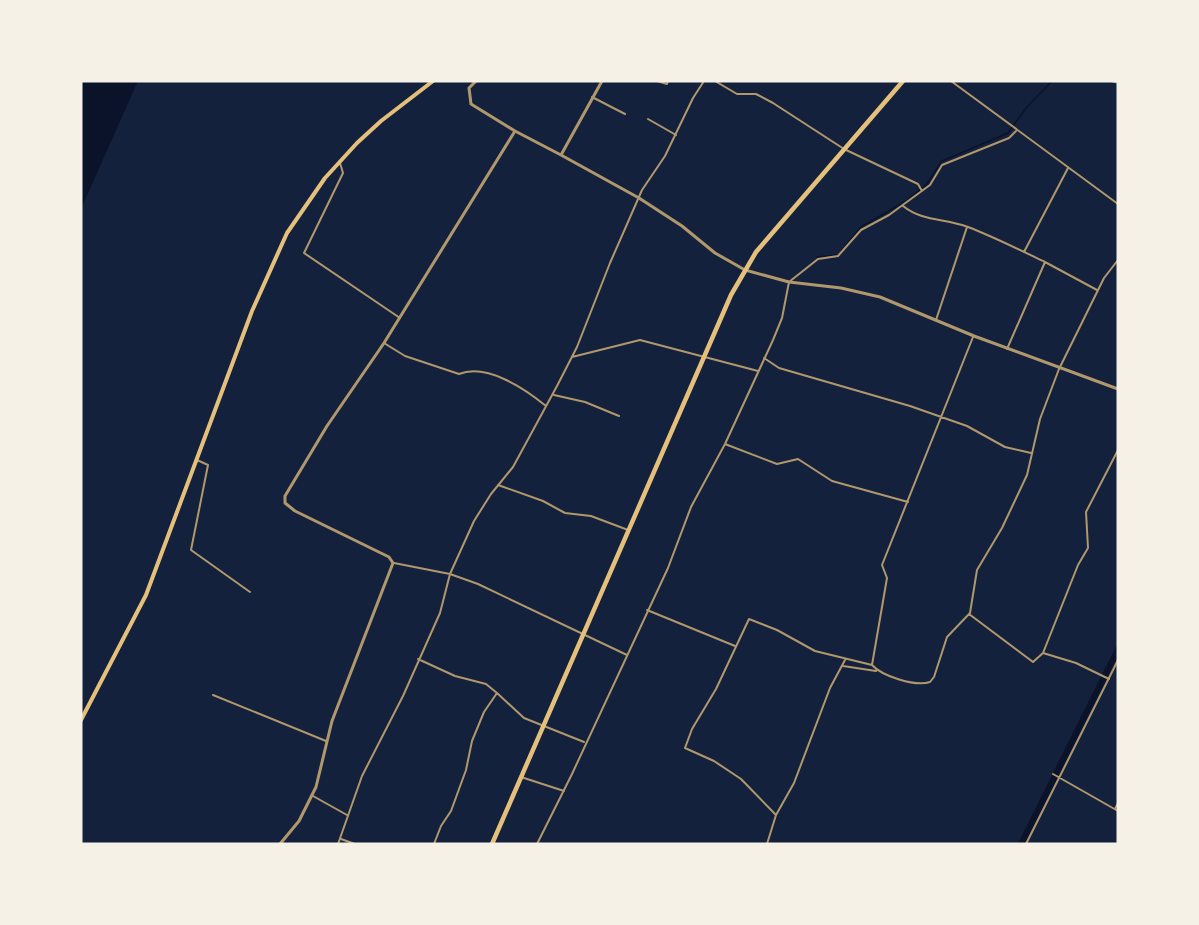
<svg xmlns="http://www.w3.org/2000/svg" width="1199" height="925" font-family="Overpass,sans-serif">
<rect width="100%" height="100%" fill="#14213d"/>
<path fill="#0b132b" d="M81,81h57l-57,128z"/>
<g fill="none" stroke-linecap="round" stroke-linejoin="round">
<path stroke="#0b132b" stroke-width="1.5" d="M841,251l20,-24 45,-26 21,-17 15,-23 66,-28 18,-25 26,-27
M817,257l20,-2"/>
<path stroke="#0b132b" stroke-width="6" d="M1021,844l97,-195"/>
<path stroke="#b1986c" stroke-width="2" d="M642,81h3
M657,81l10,3 1,-3
M715,81l22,13h19l17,9 71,46 74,35 4,7
M951,81l167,123
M592,97l33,17
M648,119l28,16
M340,163l3,10 -39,80 96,65
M903,206c20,16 42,12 65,21 26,10 52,23 77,35l-38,87
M1024,252l44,-84
M1045,262l52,28
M936,320l31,-93
M384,343l21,13 54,18c28,-11 66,15 87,32
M572,357l68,-17 118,31
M764,358l15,10 131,38 57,20 38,21 26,6
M554,395l31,7 34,14
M725,444l52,20 21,-5 34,22 76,21
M197,460l11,5 -17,85 59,42
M498,485l45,16 22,12 26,3 37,14
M394,563l56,11 28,10 149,71
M647,610l88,36
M969,614l64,48 10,-9 33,10 33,16
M1043,653l35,-88 10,-17 -2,-36 32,-62
M418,659l37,17 31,8 11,9
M872,665l15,-87 -5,-13 91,-228
M843,666l33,5
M213,695l113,46
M1053,774l65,37
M521,777l43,14
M313,796l34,19
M1115,809l3,-6
M776,815l-35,-36 -27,-18 -29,-13 7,-19 24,-40 33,-70 28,11 38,21 57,14c10,11 43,22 58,17l4,-5 13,-40 23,-24 7,-43 25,-42 25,-53 13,-56 19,-50 45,-91 14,-18
M341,839l14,5
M338,844l24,-68 41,-80 37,-83 10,-39 24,-53 17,-27 22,-27 44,-81 20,-39 33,-84 32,-73 23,-34 28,-58 11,-17
M434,844l7,-18 10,-15 15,-41 6,-29 12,-29 13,-19 27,25 60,24
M537,844l35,-70 96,-206 23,-61 34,-63 48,-104 9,-22 7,-36 29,-23 20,-3 23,-26 28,-15 41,-30 12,-20 67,-27 7,-7
M767,844l9,-29 18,-32 36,-95 15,-28
M1026,844l92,-184"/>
<path stroke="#b1986c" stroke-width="3" d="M476,81l-7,7 2,16 44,27
M1113,81l5,1
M561,155l78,43 43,28 33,27 30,17 44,12 52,6 39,9 94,39 144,53
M280,844l19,-23 17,-34 16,-66 61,-158 -4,-6 -94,-46 -10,-8v-7l42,-70 57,-83 131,-212 46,24 41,-74"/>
<path stroke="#e5c07b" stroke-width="4" d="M81,720l65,-125 106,-284 35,-78 38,-55 32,-35 24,-22 52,-40"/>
<path stroke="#e5c07b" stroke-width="4.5" d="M492,844l239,-549 25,-43 147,-171"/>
</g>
<rect width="1199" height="925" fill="none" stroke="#f6f1e7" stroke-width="165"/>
</svg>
